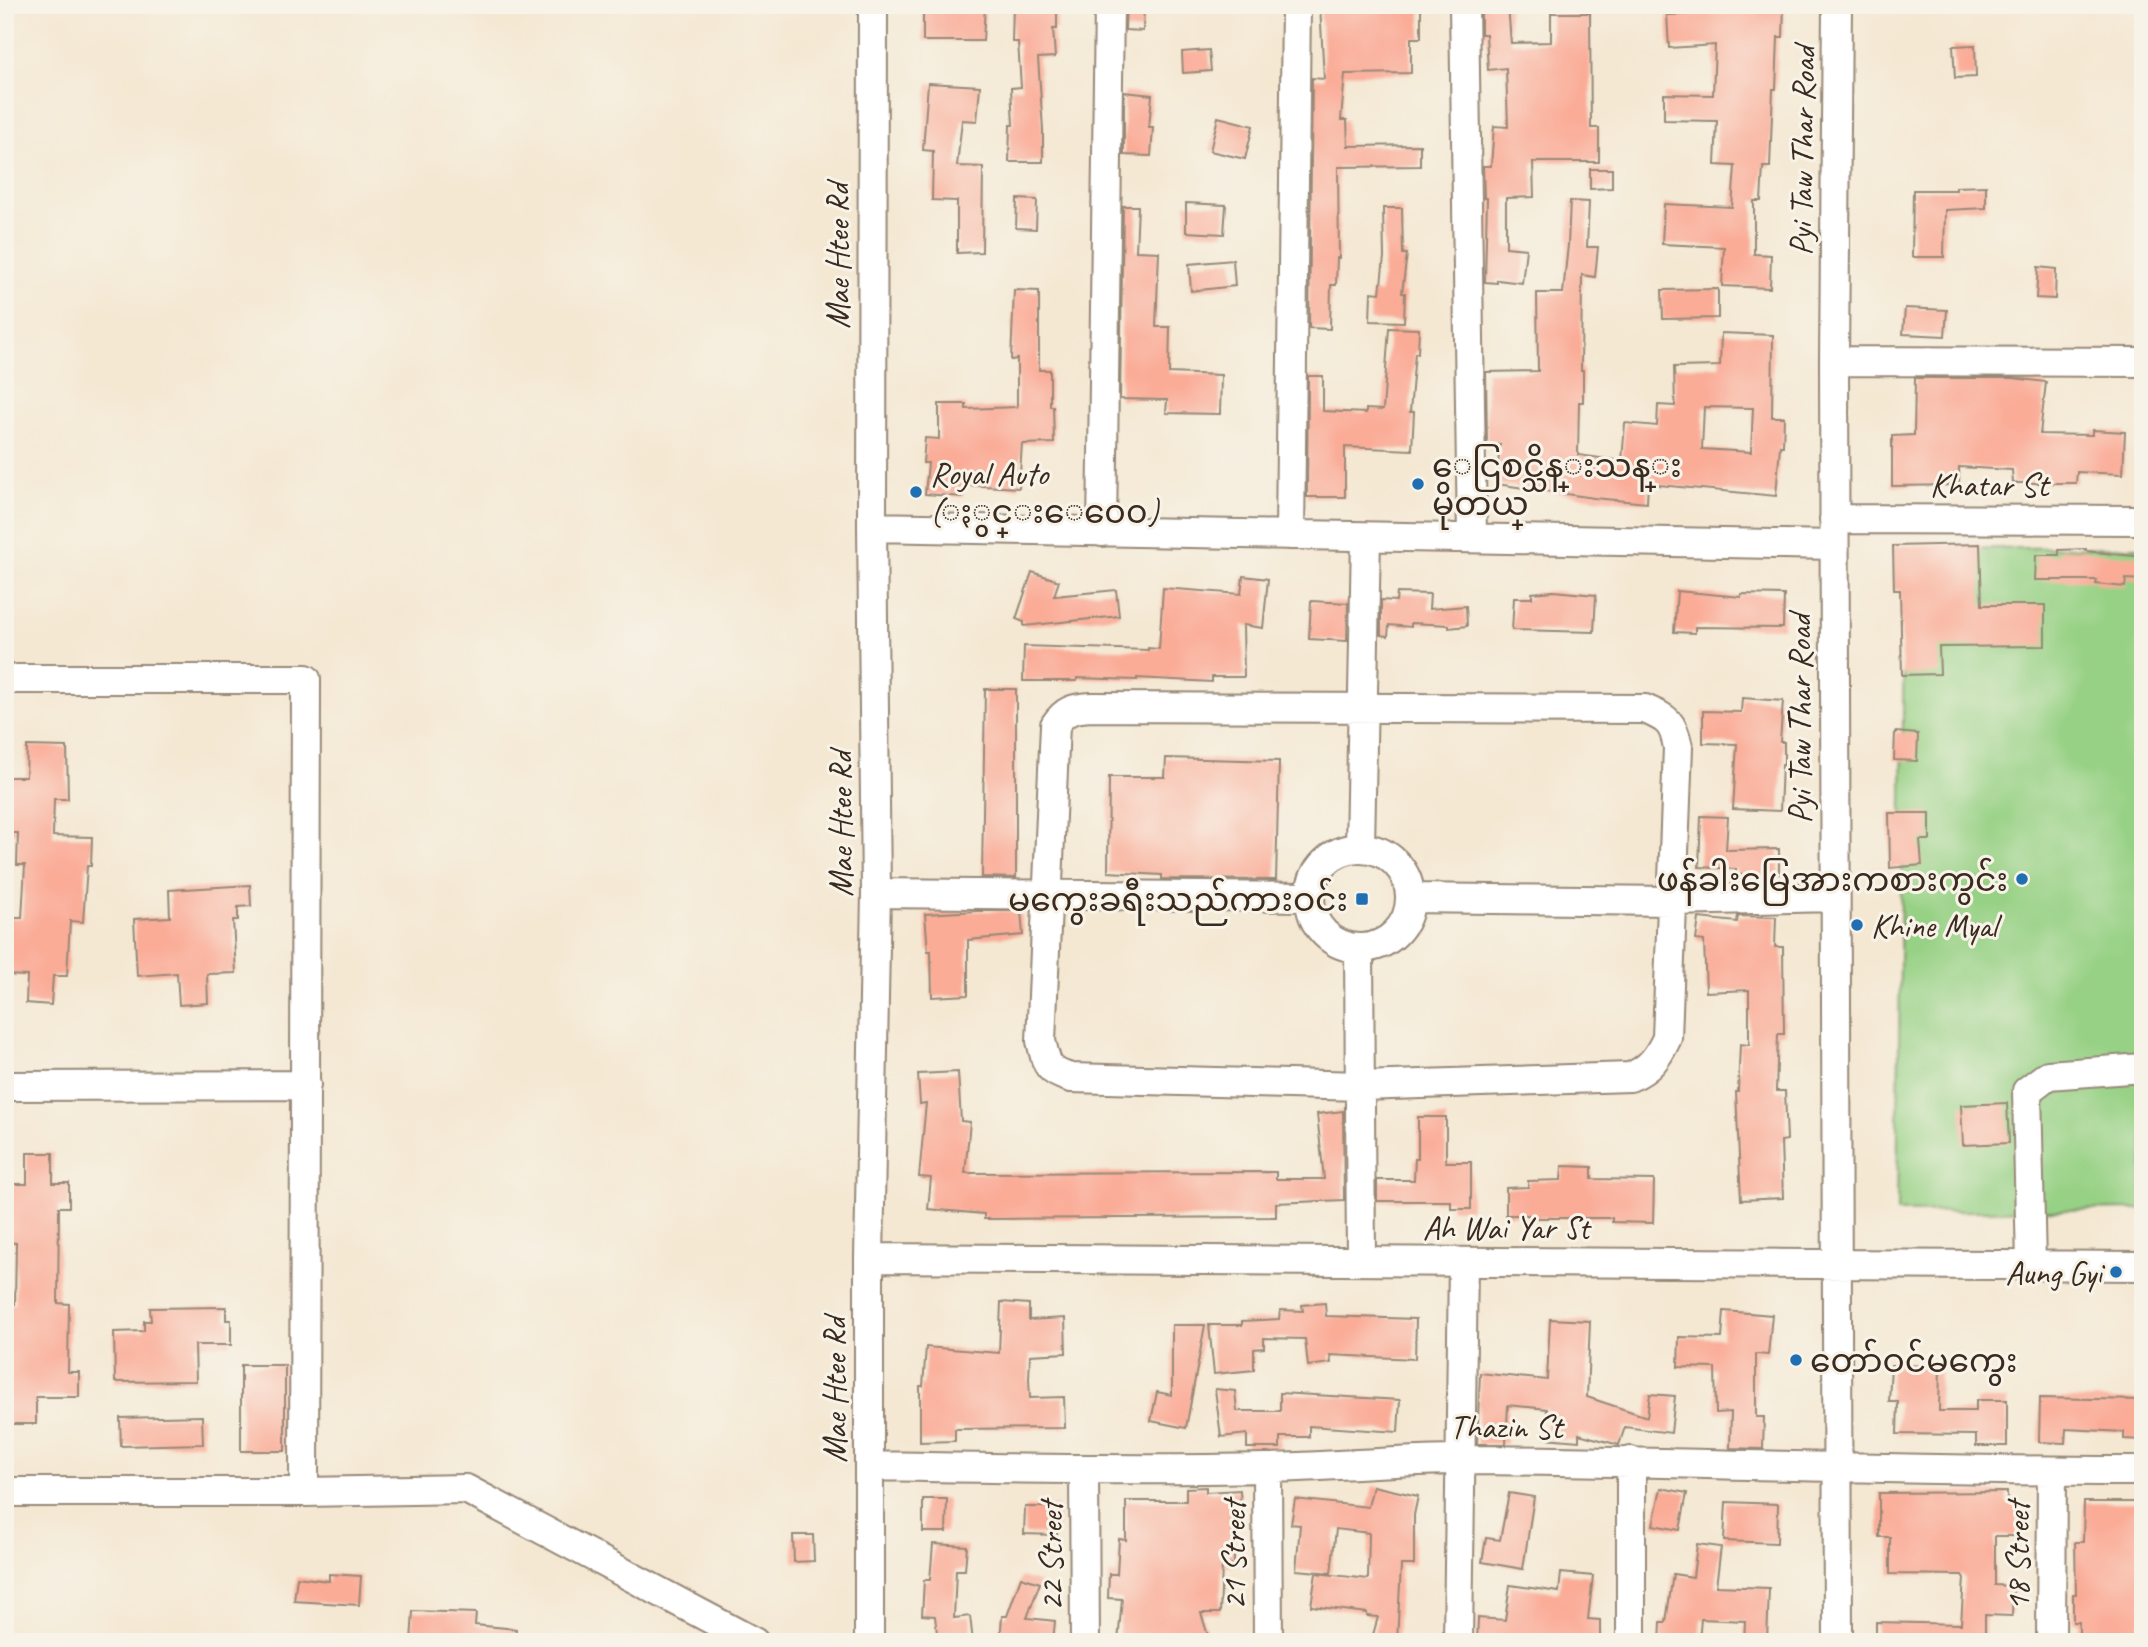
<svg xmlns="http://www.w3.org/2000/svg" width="2148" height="1647" font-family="Caveat,'Noto Sans Myanmar',sans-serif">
<rect width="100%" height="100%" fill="#f7f3e8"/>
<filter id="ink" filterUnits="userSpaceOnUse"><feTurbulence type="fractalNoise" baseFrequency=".0143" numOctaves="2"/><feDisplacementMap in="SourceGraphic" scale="14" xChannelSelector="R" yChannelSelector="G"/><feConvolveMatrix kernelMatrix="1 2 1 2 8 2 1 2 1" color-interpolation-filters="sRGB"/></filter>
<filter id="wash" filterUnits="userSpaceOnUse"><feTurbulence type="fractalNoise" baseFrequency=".00686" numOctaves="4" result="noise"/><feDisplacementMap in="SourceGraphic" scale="28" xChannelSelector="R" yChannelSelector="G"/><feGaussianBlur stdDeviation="1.57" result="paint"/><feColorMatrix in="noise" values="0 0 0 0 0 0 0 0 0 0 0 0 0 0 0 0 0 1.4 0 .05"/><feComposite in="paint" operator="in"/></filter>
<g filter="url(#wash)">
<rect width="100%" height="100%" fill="#f4e8d3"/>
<path fill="#97d185" stroke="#697e52" stroke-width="2" d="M2143,547v662l-246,3 8,-663z"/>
<g id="blocks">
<path fill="#faac97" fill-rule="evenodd" d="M923,5h62l-2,36h-60z
M1013,5h44v24h-4l2,28 -17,1 5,71v33h-34l1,-37h3l-2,-37 10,-1 -3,-45h-6z
M1126,5h18l-1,26 -18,-1z
M1320,5h101v33h-10v35l-66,1 -4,46h6l1,26 72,-1v21l-82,1 1,91h-2l-1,27h-5l-1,44 -21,-1 3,-250 12,1z
M1481,5h27l3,38 40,-1v-29h39l1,115h8v34h-66l1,35 -28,1v49l20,2 -4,34 -25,-3v3l-12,-1 2,-84h-3l-1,-32h8l3,-40 14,1 -2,-59 -18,2 -2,-36h-5z
M1738,5h46l-1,32h-5l-2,52h-3l-3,78h-7l-2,34h-7v53l17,1 -1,33 -48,-2 2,-39 -62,-3 2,-40 68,3 3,-41 -20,-1 2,-44 -53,-1v-26l49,1 2,-50 -46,3 -2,-33 71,-3z
M1975,45l1,32 -21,1 -2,-32z
M1209,50l2,21 -28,2 -1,-21z
M928,83l52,3 -3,35 -15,-1 -5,46 26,1 -1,85 -25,1v-52l-25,-1 1,-49 -10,-1z
M1124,92l28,3 -3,32h4l-2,29 -27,-1z
M1218,117l35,9 -8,33 -35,-8z
M1590,169h22v19l-22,1z
M1986,186v22l-41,2 -1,47h-32l1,-67h43v-3z
M1017,199l20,1 -1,29 -20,-1z
M1570,201l19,1 -2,45h11l-3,30 -13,-2 -1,95h2v32h-4l-1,53 44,6 3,-38 32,3 1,-21 17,1 -1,-39 46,-1 1,-33 52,2 -1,82h12l-1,29h-3l-4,50 -128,-12 -1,19 -53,-5 -98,-14 4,-39h-13l-1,-73 52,-1 -1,-78h26l5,-48zM1704,407l49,1 -2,44 -49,-3z
M1186,203l40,2 -2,29 -38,-2z
M1123,206h15l-2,45 23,1 -3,75h14l-1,46 52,2 -1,39 -54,-1 1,-13 -47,-1z
M1383,208h19l1,46h4l-5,39h3l-1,29 -34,-1 1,-29 9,1 4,-36z
M1233,260l2,26 -44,5 -2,-27z
M2038,267l18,2 -1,30 -19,-1z
M1718,289v29l-55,1 -1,-29z
M1014,290l25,1v79h11v36h3l1,37 -32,1 -3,44 -55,-3 -1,12 -38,-3 3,-31h-5l2,-25 14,1v-35h27v5l51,-2v-48l-6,1z
M1905,308l42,2 -2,26 -42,-2z
M1389,328l30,1 -1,24h-3l-5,59h4l-2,38 -67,-3v50h-38l1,-121h15v35l43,2v-4l17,1z
M1915,378h98l33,4 -6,52 52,1v-5l33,2 -2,42 -46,-2 -1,11h-63l-1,-13 -53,-3v18l-67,1v-50l22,-1z
M1980,544l2,61h63v41l-106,1 1,27 -38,1 -2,-85h-6l-1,-44z
M2086,549v2l57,6v23l-17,-1 -1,8 -29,-3 1,-4h-62l1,-25h23v-5z
M1032,572l27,9 -5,15 62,-6 3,26 -95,10v-4l-8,-3z
M1243,576l25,3 -5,49 -20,-3 1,52h-32v5l-75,-4v2l-60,-2v3h-54l1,-35 124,4v-2l11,1 4,-61 78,6z
M1553,591l43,4 -2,37 -82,-2 2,-32h18v-5z
M1677,591l64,6v-3l43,1 -1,33 -88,-1v6l-21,-1z
M1397,593l33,1 -1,15 37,-3 1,20 -18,2v-3l-38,-2v4l-22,-2 -1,11 -7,-1v-35l15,1z
M1311,601l37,2 -1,38 -38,-2z
M985,689h31v189l-34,-1z
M1742,698l41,3 -3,41h4v23h-2l-2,46 -47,-2 4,-65 -34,-1v-32l38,1z
M1895,732l23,2 -1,27 -23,-1z
M27,746l40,1 1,52h-14l-1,37 39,1 -1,29h-4l-4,56 -13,-1 -3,55h-14l-2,29 -25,-2 1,-27 -22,-1v-57h17l3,-53h-8l1,-32h-13v-56h21z
M1166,758l113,3 -3,119 -114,-1v-4l-54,-3 1,-95h56z
M1889,813h41v27h-10l2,25 -32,3z
M1701,816l27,1 -2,33 53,-1v25l-43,1v-6l-37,-2z
M250,885l1,21 -13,1v13h-5l3,53 -29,1 1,29 -29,2 -2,-32 -40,3 -3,-57 36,-2 -1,-27z
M977,911h44l2,24 -55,5v55l-36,2 -1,-46h-3l-3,-37z
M1738,916l38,1 -1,30h8l1,87h-6l-2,57h9l2,49 -6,1 2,57 -42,2 -5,-108h2l2,-48 9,1v-55l-43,2 -2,-51 -8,-1 3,-22 38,4z
M958,1072l3,49 9,1 -5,51 311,-1v7h48l-7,-65 26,-3 1,89 -68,3v14l-292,2v-5l-56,-5 3,-31 -12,-1 7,-74 -6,1 -2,-30z
M2007,1103l2,40 -46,2 -2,-40z
M1418,1117h28v45h25v47h-20v-8h-74v-21h37l1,-21h3z
M27,1153h26v30h16v24h-10l-1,96 11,1 -1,68h11v25h-43v27h-31v-120h10l1,-61 -11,-1v-58h22z
M1562,1166l30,1v12l62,1 -1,43 -41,-1v-4h-83v-3h-23v-27l22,-1v-6l33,-1z
M1001,1302l28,2v16l36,-2 1,35 -36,2 -1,24 1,19 34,-1 1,31 -110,1v12l-35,1v-56h3l3,-39 73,6z
M1325,1303l1,13 90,3 -1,40 -85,-4 1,8 -23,3 -3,-27 -41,-1v10l-10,1v21l-40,4 -5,-49h33v-4l37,-2 1,-9 23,1 -1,-6z
M226,1307v13h5v25h-36l1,36 -81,1 -1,-50 30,-1v-10h7l-1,-13z
M1724,1311l48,4 -4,40 -12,-1v63h8l-1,32 -33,-1 1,-36 -15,1 -1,-45 -37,-1 1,-30 43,1z
M1550,1319l40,2 -3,76 60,20 3,-23 25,2 -4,37 -46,-6 -6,18 -40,-11v7l-34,-3 2,-29 -39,-4 -2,39h-29l3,-71 67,7z
M1172,1325h33l-19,103 -35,-7 6,-29 15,3z
M241,1365h44v86h-44z
M1891,1365l49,1 -1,45h37v-11h31v46h-31v-11l-79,-1 1,-32h-9z
M1215,1389l20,2 2,20h43v-18l120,7 -2,32 -89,-6v11h-29v11h-33v-14l-26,3z
M2040,1398l103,2v40l-19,-1v-7l-58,-3 -1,14 -26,-1z
M202,1416l1,28 -82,2 -1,-28z
M1373,1486l45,10 -4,19v50h-13l-4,77h-26l7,-25 -11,-1v-3l-56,-7 5,-33 52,6 1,-46 -33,-4 -5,44 -35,-3 4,-45 -9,-1 4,-25 73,8z
M1206,1487v5l34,-2 2,35 -8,1v39l-12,1 -2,47h-19l9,29h-92l4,-43 -14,-1 1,-24h8l2,-35 7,1v-39h60v-13z
M1661,1488l26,5 -7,37 -27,-5z
M2007,1492v11l10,1v32h-22v49l18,1 -1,30 -27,-1v27h-109v-20l85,2 3,-46 -2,-3 -72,-1v-37h-11v-44z
M1509,1493l25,4 -11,72 -41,-7 4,-24 14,2z
M923,1499h24l-1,33h-23z
M1726,1502l52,2 -1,39 -53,-2z
M2084,1502h59v119h-4l1,21h-61v-20h-6v-28h3l-1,-52h8z
M1025,1507h33l-1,28 -33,-1z
M793,1535h20l1,26 -20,1z
M933,1544l34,2 -2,24h-9l-2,48 16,-2 3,26h-35l-3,-26 -13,-1 2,-35h6z
M1697,1544l24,3 -5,39 53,2 -2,54h-23l1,-21 -44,-2 -2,23h-39l1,-20h5l7,-48 20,3z
M1561,1573l32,3 -5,43 12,1v22h-123l1,-24 27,2 5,-35 49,7z
M329,1574l32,2 -2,29 -65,-4 3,-24 32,4z
M1021,1577l19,6 -13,35 28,3 -2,21h-53l2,-26h5z
M413,1611l63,2 -1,12 41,4 -1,13h-104z"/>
</g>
</g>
<g filter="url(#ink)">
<use href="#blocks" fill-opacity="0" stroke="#988978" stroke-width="2"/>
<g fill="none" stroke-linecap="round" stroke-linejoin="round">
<defs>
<path id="minor" d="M1464,5l8,533
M1837,5l-3,356 4,1281
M1834,361l309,1
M1834,519l309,1
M872,527l962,18
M1102,532l7,-527
M1290,535l6,-530
M5,679h301l-2,813
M1091,707l554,2c23,10 28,13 33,38l-11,291c-9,19 -17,31 -37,39l-269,9 -290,-8c-25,-7 -24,-14 -30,-37l14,-316c10,-15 18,-17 36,-18z
M1360,847l6,-310
M1310 898a50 50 0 1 1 100 0a50 50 0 1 1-100 0Z
M876,893l434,4
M1410,898l261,3 163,-4
M1359,948l2,313
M5,1086l301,-1
M869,1258l1274,8
M2031,1265l-4,-174 21,-16 95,-7
M869,1466c133,2 265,5 397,2 66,-1 132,-8 198,-8 227,1 453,12 679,11
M1267,1468l1,174
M1084,1469l1,173
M5,1492h299l162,-3 288,153
M869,1642v-384l7,-365 -4,-366 1,-522
M1458,1642l5,-380
M1631,1642v-181
M2051,1642l1,-171"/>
</defs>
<use href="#minor" stroke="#988978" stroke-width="32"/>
<use href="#minor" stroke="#fff" stroke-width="28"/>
</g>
</g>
<g fill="#1f6fb2" stroke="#f7f3e8" stroke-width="2.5">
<circle cx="1418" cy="484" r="7"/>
<circle cx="916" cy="492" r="7"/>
<circle cx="2022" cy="879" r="7"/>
<rect x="1355" y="892" width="14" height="14" rx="3.5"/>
<circle cx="1857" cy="925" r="7"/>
<circle cx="2116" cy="1272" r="7"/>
<circle cx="1796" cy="1360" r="7"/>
</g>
<g text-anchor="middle" stroke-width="6" stroke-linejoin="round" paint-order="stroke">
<g font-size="33" fill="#3b2a1e" stroke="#f7f3e8">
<text transform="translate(1801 151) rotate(-89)" y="12">Pyi Taw Thar Road</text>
<text transform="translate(837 256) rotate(-90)" y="12">Mae Htee Rd</text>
<text x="1989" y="496">Khatar St</text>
<text transform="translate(1799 719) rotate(-90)" y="12">Pyi Taw Thar Road</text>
<text transform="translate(840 824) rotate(-90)" y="12">Mae Htee Rd</text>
<text x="1506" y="1239">Ah Wai Yar St</text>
<text transform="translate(834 1390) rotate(-90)" y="12">Mae Htee Rd</text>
<text x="1506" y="1438">Thazin St</text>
<text transform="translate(1233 1555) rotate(-90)" y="12">21 Street</text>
<text transform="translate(1050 1556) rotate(-90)" y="12">22 Street</text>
<text transform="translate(2017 1556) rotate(-90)" y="12">18 Street</text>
</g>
<g font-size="33" fill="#3b2a1e" stroke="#f7f3e8" text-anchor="start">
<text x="1432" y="477">ေငြစင္သိန္းသန္း<tspan x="1432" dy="38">မိုတယ္</tspan></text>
<text x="930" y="485">Royal Auto<tspan x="930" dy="38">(ႏွင္းေ၀ေ၀)</tspan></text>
<text x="2008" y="891" text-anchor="end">ဖန်ခါးမြေအားကစားကွင်း</text>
<text x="1348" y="911" text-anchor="end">မကွေးခရီးသည်ကားဝင်း</text>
<text x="1871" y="937">Khine Myal</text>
<text x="2102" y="1284" text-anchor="end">Aung Gyi</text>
<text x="1810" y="1372">တော်ဝင်မကွေး</text>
</g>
</g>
<rect width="2148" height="1647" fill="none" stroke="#f7f3e8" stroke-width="28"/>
</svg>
